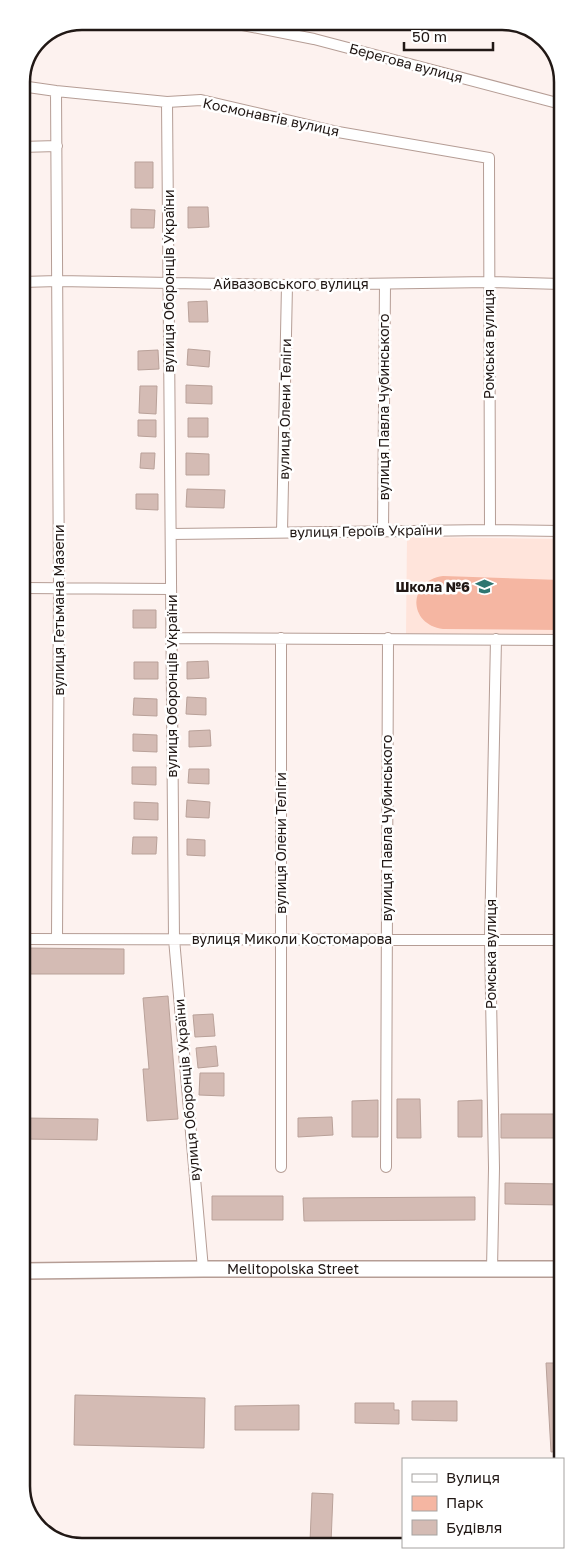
<svg xmlns="http://www.w3.org/2000/svg" width="584" height="1568" font-family="'Golos Text',sans-serif">
<rect width="100%" height="100%" fill="#fdf2ef"/>
<path fill="#ffe4db" d="M407,537l154,2v97l-155,-2z"/>
<path fill="#f5b6a2" d="M443,576l118,4v50l-118,-1c-35,-4 -36,-48 0,-53z"/>
<path fill="#d4bbb4" stroke="#b9a199" d="M135,162h18v26h-18z
M188,207h20l1,20 -21,1z
M131,209l24,1 -1,18h-23z
M207,301l1,21h-19l-1,-20z
M188,349l22,2 -1,16 -22,-2z
M158,350l1,19 -21,1v-19z
M186,385l26,1v18l-26,-1z
M140,386h17l-1,28 -17,-1z
M188,418h20v19h-20z
M138,420h18v17l-18,-1z
M141,453h14l-1,16 -14,-1z
M186,453l23,1v21h-23z
M187,489l38,1 -1,18 -38,-1z
M136,494h22v16l-22,-1z
M133,610h23v18h-23z
M208,661l1,17 -22,1v-17z
M134,662h24v17h-24z
M187,697l19,1v17l-20,-1z
M134,698l23,1v17l-24,-1z
M210,730l1,16 -22,1v-16z
M133,734l24,1v17l-24,-1z
M132,767h24v18l-24,-1z
M189,769h20v15l-21,-1z
M187,800l23,2 -1,16 -23,-1z
M134,802l24,1v17l-24,-1z
M133,837h24l-1,17h-24z
M187,839l18,1v16l-18,-1z
M23,948l101,1v25h-101z
M168,996l10,123 -31,2 -4,-52h6l-6,-71z
M213,1014l2,22 -20,1 -2,-22z
M216,1046l2,20 -20,2 -2,-20z
M200,1073h24v23l-25,-1z
M397,1099h23l1,39h-24z
M378,1100v37h-26v-36z
M482,1100v37h-24v-36z
M501,1114h61v24h-61z
M332,1117l1,18 -35,2v-19z
M23,1118l75,1 -1,21 -74,-1z
M505,1183l57,1v21l-57,-1z
M212,1196h71v24h-71z
M475,1197v23l-171,1 -1,-23z
M546,1363h17v88l-12,1z
M75,1395l130,3 -1,50 -130,-3z
M412,1401h45v20l-45,-1z
M355,1403h39v7h5v14l-44,-1z
M299,1405v25h-64v-24z
M312,1493l21,1 -2,49 -21,-1z"/>
<g fill="none" stroke-linecap="round" stroke-linejoin="round">
<defs>
<path id="minor" d="M222,21l92,18 247,65
M21,86l35,5 111,11 34,-2 137,32 151,26 1,372
M56,91l3,497 -2,351
M167,102l7,837 29,330
M21,147l36,-1
M22,282l36,-1 229,4 202,-3 72,2
M383,531l2,-247
M282,532l5,-247
M171,534l319,-4 71,1
M22,588l149,1
M171,638l390,2
M23,939l539,1
M281,1167v-529
M386,1167l2,-529
M492,1269l2,-101 -4,-229 6,-300"/>
<g id="secondary">
<path id="s1" d="M23,1271l180,-2h359"/>
</g>
</defs>
<use href="#minor" stroke="#b59d95" stroke-width="12"/>
<use href="#secondary" stroke="#b59d95" stroke-width="18"/>
<use href="#minor" stroke="#fff" stroke-width="10"/>
<use href="#secondary" stroke="#fff" stroke-width="15"/>
</g>
<defs>
<symbol id="school-bare" viewBox="-9 -9 18 18"><path d="M0-5L7-2L0 1L-7-2ZM-4 1L0 2.5L4 1V4Q0 6-4 4Z" fill="#2e7671" stroke="#fff" stroke-width="2.5" paint-order="stroke"/></symbol>
</defs>
<g fill-rule="evenodd">
<use href="#school-bare" x="472" y="574" width="25" height="25"/>
</g>
<g text-anchor="middle" stroke-width="5" stroke-linejoin="round" paint-order="stroke">
<g font-size="14" fill="#211815" stroke="#fff">
<text transform="translate(406 63) rotate(15)" y="5">Берегова вулиця</text>
<text transform="translate(271 117) rotate(12)" y="5">Космонавтів вулиця</text>
<text transform="translate(169 281) rotate(-90)" y="5">вулиця Оборонців України</text>
<text x="291" y="289">Айвазовського вулиця</text>
<text transform="translate(489 344) rotate(-90)" y="5">Ромська вулиця</text>
<text transform="translate(384 407) rotate(-90)" y="5">вулиця Павла Чубинського</text>
<text transform="translate(285 409) rotate(-89)" y="5">вулиця Олени Теліги</text>
<text transform="translate(366 531) rotate(-1)" y="5">вулиця Героїв України</text>
<text transform="translate(59 610) rotate(-90)" y="5">вулиця Гетьмана Мазепи</text>
<text transform="translate(172 686) rotate(-90)" y="5">вулиця Оборонців України</text>
<text transform="translate(387 828) rotate(-90)" y="5">вулиця Павла Чубинського</text>
<text transform="translate(281 843) rotate(-90)" y="5">вулиця Олени Теліги</text>
<text x="292" y="944">вулиця Миколи Костомарова</text>
<text transform="translate(491 954) rotate(-90)" y="5">Ромська вулиця</text>
<text transform="translate(187 1090) rotate(-95)" y="5">вулиця Оборонців України</text>
<text dy="5" stroke="none"><textPath href="#s1" startOffset="270">Melitopolska Street</textPath></text>
</g>
<g font-size="14" font-weight="bold" fill="#211815" stroke="#fff" text-anchor="end">
<text x="470" y="592">Школа №6</text>
</g>
</g>
<path d="M0 0H584V1568H0ZM82 30H502A52 52 0 0 1 554 82V1486A52 52 0 0 1 502 1538H82A52 52 0 0 1 30 1486V82A52 52 0 0 1 82 30Z" fill="#fff" fill-rule="evenodd"/>
<path fill="none" stroke="#211815" stroke-width="2.5" d="M82 30H502A52 52 0 0 1 554 82V1486A52 52 0 0 1 502 1538H82A52 52 0 0 1 30 1486V82A52 52 0 0 1 82 30Z"/>
<rect x="402" y="1458" width="162" height="90" fill="#ffffff" stroke="#a6a3a1"/>
<rect x="412" y="1474" width="25" height="8" fill="#ffffff" stroke="#a6a3a1"/>
<text x="446" y="1483" font-size="15" fill="#211815">Вулиця</text>
<rect x="412" y="1496" width="25" height="15" fill="#f5b6a2" stroke="#a6a3a1"/>
<text x="446" y="1508" font-size="15" fill="#211815">Парк</text>
<rect x="412" y="1520" width="25" height="15" fill="#d4bbb4" stroke="#a6a3a1"/>
<text x="446" y="1533" font-size="15" fill="#211815">Будівля</text>
<path d="M404 42v8h89v-8" fill="none" stroke="#211815" stroke-width="2.5"/>
<text x="412" y="42" font-size="15" fill="#211815" stroke="#ffffff" stroke-width="4" paint-order="stroke">50 m</text>
</svg>
